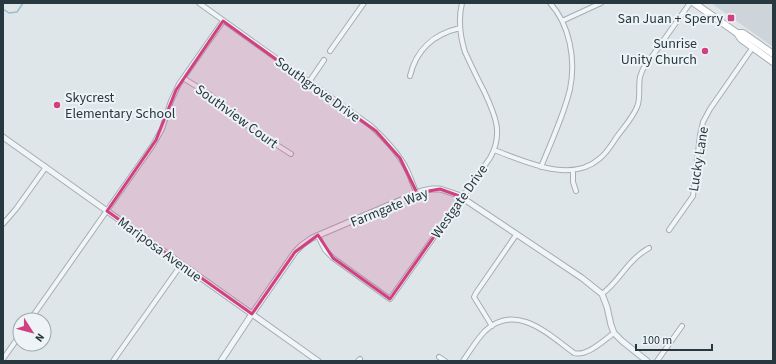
<svg xmlns="http://www.w3.org/2000/svg" width="776" height="364" font-family="'Source Sans 3',sans-serif">
<rect width="100%" height="100%" fill="#dfe6e9"/>
<path fill="#cdd5db" d="M711,3h62v44z"/>
<g fill="none" stroke-linecap="round" stroke-linejoin="round">
<path stroke="#99bfca" stroke-width="1.5" d="M3,9l6,4 8,-1 6,-9"/>
<defs>
<path id="minor" d="M199,3l172,123c14,13 28,27 36,44 4,8 6,16 10,23
M562,21l39,-18
M330,51l34,-48
M410,76c6,-26 24,-42 50,-48
M183,78l26,16 43,35 39,25
M309,82l15,-22
M494,150c31,11 76,34 105,9 7,-5 12,-13 17,-21 7,-10 16,-19 21,-31 4,-9 1,-20 3,-30 1,-3 2,-6 3,-8l47,-66
M541,167c10,-25 23,-52 29,-78 6,-29 0,-64 -20,-86
M573,170v12l3,9
M3,224l13,-15 30,-42
M669,230l24,-34 7,-61 3,-13 7,-13 43,-62
M318,236l7,14 8,8 57,41 100,-141c14,-25 5,-43 -6,-67 -7,-13 -13,-26 -19,-39 -5,-16 -7,-32 -3,-49
M602,294c16,-12 22,-27 37,-39 3,-3 7,-5 10,-7
M30,320l123,-175 9,-16 9,-28 8,-17 44,-63
M492,326l-18,-29 2,-4 40,-58
M439,357l6,4
M3,359l17,-24
M113,361l68,-96
M358,361l2,-2
M463,361c7,-10 14,-22 22,-30 31,-29 63,3 89,22 13,4 30,-13 40,-20
M657,361l25,-35"/>
<path id="tertiary" d="M3,137l315,224
M221,361l31,-47 43,-62 7,-7 10,-7 110,-47 10,-2h8l18,6 124,83 20,16 5,13 4,18 3,8 8,8 25,20"/>
<path id="secondary" d="M694,3l43,30 4,6 32,23
M737,33h6l30,21"/>
</defs>
<use href="#minor" stroke="#a4aeb3" stroke-width="6"/>
<use href="#tertiary" stroke="#a4aeb3" stroke-width="7"/>
<use href="#secondary" stroke="#a4aeb3" stroke-width="8"/>
<use href="#minor" stroke="#f2f5f7" stroke-width="4"/>
<use href="#tertiary" stroke="#f2f5f7" stroke-width="5"/>
<use href="#secondary" stroke="#fff" stroke-width="6"/>
</g>
<path fill="#d14081" fill-opacity="0.2" stroke="#d14081" stroke-width="3" stroke-linejoin="round" d="M223,21l153,110 24,27 17,35 23,-4 22,8 -72,102 -57,-41 -15,-23 -23,17 -43,62 -145,-103 49,-71 20,-50z"/>
<g fill="#d14081" stroke="#eef4f6" stroke-width="1.5">
<rect x="727" y="14" width="8" height="8" rx="2"/>
<circle cx="705" cy="51" r="4"/>
<circle cx="57" cy="105" r="4"/>
</g>
<g text-anchor="middle" stroke-width="4" stroke-linejoin="round" paint-order="stroke">
<g font-size="14" fill="#273840" stroke="#eef4f6" text-anchor="end">
<text x="723" y="23">San Juan + Sperry</text>
<text x="697" y="48">Sunrise<tspan x="697" dy="16">Unity Church</tspan></text>
<text x="65" y="102" text-anchor="start">Skycrest<tspan x="65" dy="16">Elementary School</tspan></text>
</g>
<g font-size="14" fill="#273840" stroke="#eef4f6">
<text transform="translate(318 89) rotate(36)" y="5">Southgrove Drive</text>
<text transform="translate(237 116) rotate(36)" y="5">Southview Court</text>
<text transform="translate(698 159) rotate(-81)" y="5">Lucky Lane</text>
<text transform="translate(459 201) rotate(-55)" y="5">Westgate Drive</text>
<text transform="translate(389 207) rotate(-22)" y="5">Farmgate Way</text>
<text transform="translate(160 249) rotate(36)" y="5">Mariposa Avenue</text>
</g>
</g>
<rect width="776" height="364" fill="none" stroke="#273840" stroke-width="8"/>
<g transform="translate(32 332) rotate(126)"><circle r="19" fill="#eef4f6" stroke="#9ea9ad"/>
<path d="M0-3L7 15L0 10L-7 15Z" fill="#d14081"/>
<text y="-6" font-size="11" font-weight="bold" text-anchor="middle" fill="#273840">N</text>
</g>
<path d="M636 344v6h76v-6" fill="none" stroke="#273840" stroke-width="2"/>
<text x="642" y="344" font-size="12" fill="#273840" stroke="#eef4f6" stroke-width="3" paint-order="stroke">100 m</text>
</svg>
